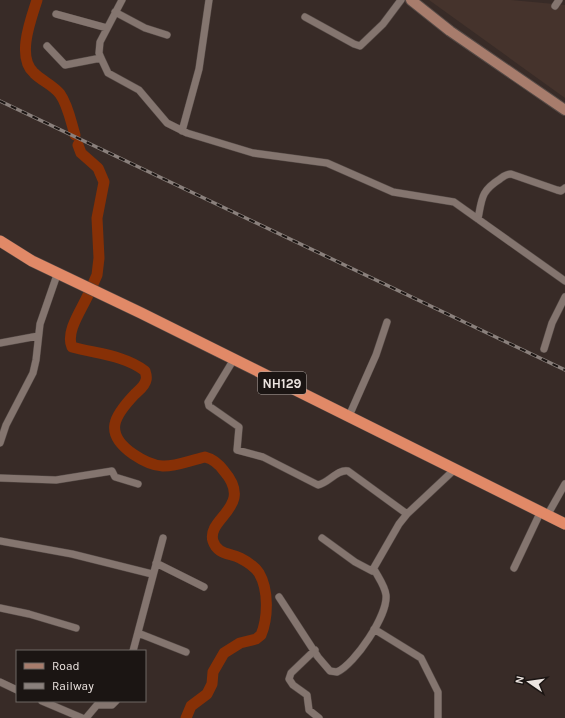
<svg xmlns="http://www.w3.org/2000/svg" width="565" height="718" font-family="Karla,sans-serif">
<rect width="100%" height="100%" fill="#382b27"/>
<path fill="#45332c" d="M429,0h82l54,5v93z"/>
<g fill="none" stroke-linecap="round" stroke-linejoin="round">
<path stroke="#873006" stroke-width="11" d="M37,0c-6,19 -21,57 -3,73 8,8 19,12 26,21 8,11 11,28 15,41
M78,145l3,8 17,15 6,14 -7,36 2,40 -2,17 -4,9
M88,295c-6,14 -23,37 -16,52 25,7 52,8 73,24 1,3 2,6 1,9 -1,6 -7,10 -11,14 -21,22 -32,39 -2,60 29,20 40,11 72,3 8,2 14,7 19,14 31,36 -18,47 -11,70 4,13 16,12 27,17 6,3 15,9 19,15 10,17 9,45 2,62l-5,4 -16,4 -16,10 -11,19 -1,12 -5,10 -16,12 -5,12"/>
<defs>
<path id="minor" d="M122,0l-22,42 -1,11 2,5 7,15 31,17 28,33 20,10 66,20 74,10 66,29 61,10 111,79
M555,6l4,-6
M115,12l30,16 22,7
M56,14l51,14
M305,17l49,27 6,2 23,-22 18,-24
M47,46l18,19 36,-7
M182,131l17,-62 10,-69
M478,219c4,-21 3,-28 22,-40 4,-3 6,-5 11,-5l46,16 4,1 4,-3
M0,343l38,-7
M544,349l8,-26 13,-26
M234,359l-26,43 1,4 30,21 -2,23 26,7 55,28c11,-2 19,-16 30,-14l59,43
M349,416l27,-61 11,-33
M0,443l6,-18 27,-52 3,-13 4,-36 18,-52
M0,478l56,2 56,-9 3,6 23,7
M548,514l17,-30
M322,538l33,24 17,9 27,-47 8,-10 48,-45
M0,541l72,13 80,20
M156,563l48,24
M514,568l27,-57
M279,597l39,60 12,14 7,1c18,-8 51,-57 49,-77 -1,-9 -8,-18 -12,-26
M0,608l29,6 47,14
M374,629l47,29 17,34v26
M138,633l48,19
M315,650l-24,23 -2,6 4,6 14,10 2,15 10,8
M133,651l30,-113
M0,682l17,8
M42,701l40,17
M86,718l11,-13h15l4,-4"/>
<path id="secondary" d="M411,0l39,31 115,79"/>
<path id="trunk" d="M0,241l32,20 109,52 424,211"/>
</defs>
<use href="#minor" stroke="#554a46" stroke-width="8"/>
<use href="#secondary" stroke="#554a46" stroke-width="12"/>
<use href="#trunk" stroke="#554a46" stroke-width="12"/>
<use href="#minor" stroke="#84756f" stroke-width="7"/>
<use href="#secondary" stroke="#a77c6c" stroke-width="10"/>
<use href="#trunk" stroke="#e18967" stroke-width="11"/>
<defs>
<path id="rail" d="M0,101l565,269"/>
</defs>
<use href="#rail" stroke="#8a807c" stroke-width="3.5"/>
<use href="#rail" stroke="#1b1513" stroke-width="2" stroke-dasharray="6" stroke-linecap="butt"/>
</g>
<g text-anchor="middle" stroke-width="3" stroke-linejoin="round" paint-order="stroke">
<rect fill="#1b1513" stroke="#aea7a3" stroke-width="1" x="258" y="372" width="48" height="22" rx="3"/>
<g font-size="13" font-weight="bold" fill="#ede5e1">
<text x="282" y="388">NH129</text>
</g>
</g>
<rect x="16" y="650" width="130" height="52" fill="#1b1513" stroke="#6f6865"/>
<rect x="24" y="663" width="20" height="6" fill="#a77c6c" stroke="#6f6865"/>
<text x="52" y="670" font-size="12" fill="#ede5e1">Road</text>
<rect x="24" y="683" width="20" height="6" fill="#8a807c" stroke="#6f6865"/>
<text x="52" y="690" font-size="12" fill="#ede5e1">Railway</text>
<g transform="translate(529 682) rotate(283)" stroke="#1b1513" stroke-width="3" paint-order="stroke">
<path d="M0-3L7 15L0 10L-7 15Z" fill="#ede5e1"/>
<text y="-6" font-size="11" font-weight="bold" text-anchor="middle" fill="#ede5e1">N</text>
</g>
</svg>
